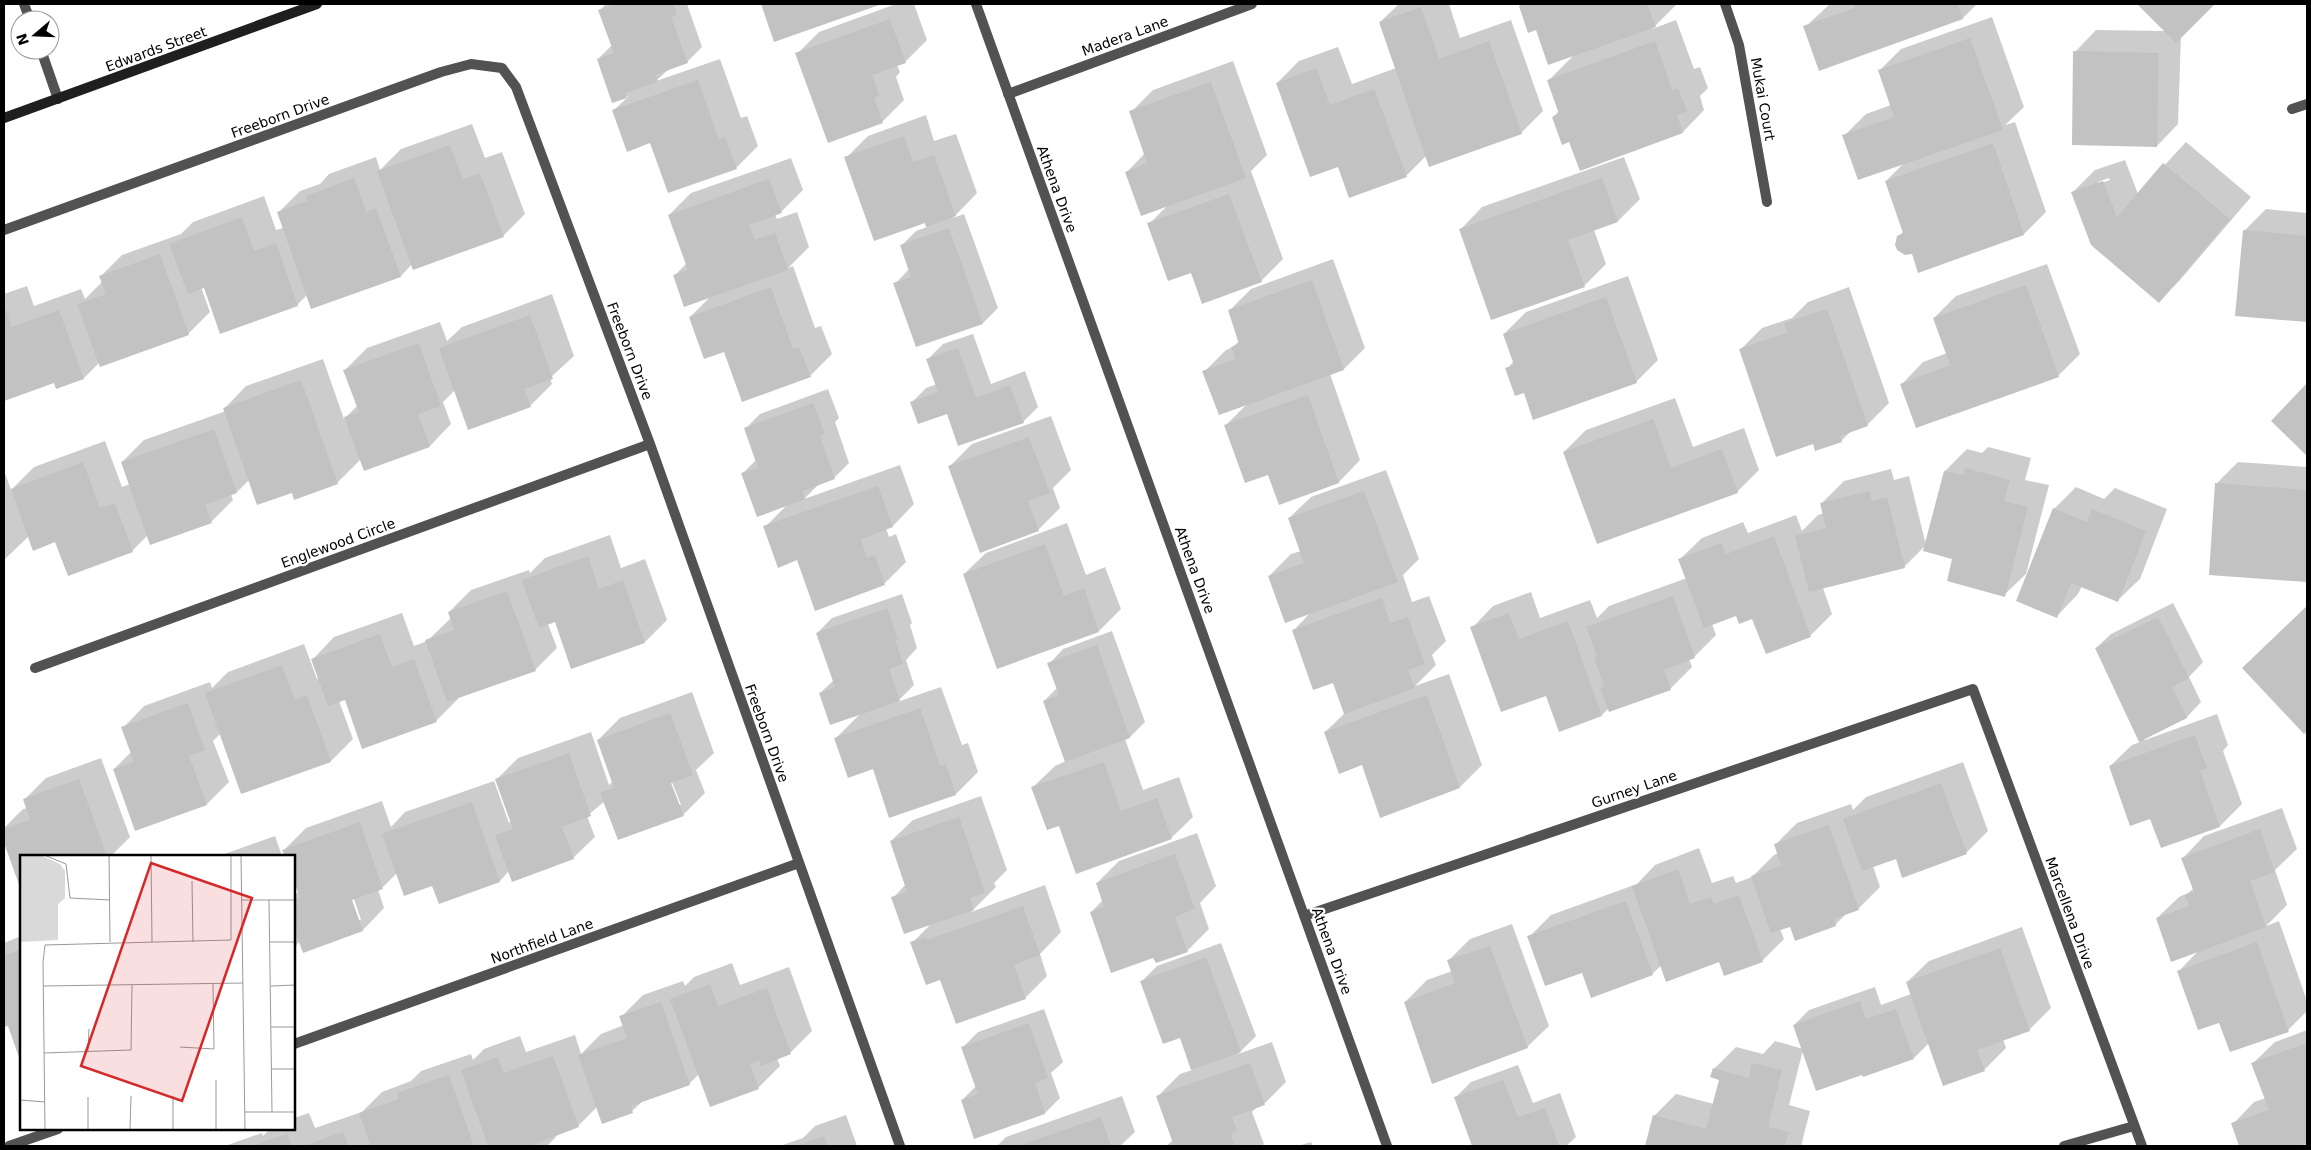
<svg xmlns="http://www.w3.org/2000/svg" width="2311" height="1150" font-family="'DejaVu Sans',sans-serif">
<rect width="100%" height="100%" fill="#fff"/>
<path fill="#0003" fill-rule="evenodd" d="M606,4h81l15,43 -15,15 -17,6 -14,13 64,-22 21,59 6,-2 11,30 -22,22 -85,-26 -37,-32 15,-14 -16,5 -15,-42 14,-14 -12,-35z
M762,4h117l-104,36z
M896,4h18l13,36 -22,22 -8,3 3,7 -4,5 8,23 -22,22 -85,-68 22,-22z
M1399,4h50l11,34 51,-18 32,91 -22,22 -95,23 -20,20 -67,-11 -62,-82 22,-22 39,-14 14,37 44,-16 -16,-46z
M1523,4h154l-25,25 24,-9 18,49 6,-2 8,21 -8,8 4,14 -21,22 -102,37 -11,-28 -17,-24 6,-6 -11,-30 26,-26 -38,-27 -16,-22z
M1830,4h147l-14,14 -158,9z
M2139,4h74l-32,32 -3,88 -21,22 -82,-94 21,-22 70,1z
M1992,17l32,90 -19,18 10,-3 31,90 -22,22 -105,37 -6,-18 -12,-19 3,-3 -18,-50 19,-19 -61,-26 22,-22 25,-9 -12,-34 22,-22z
M1233,61l34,94 -16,16 32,88 -22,22 -70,-10 -42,-47 18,-18 -40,-34 18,-19 -14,-41 22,-22z
M926,115l8,26 22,-7 21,59 -24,25 11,-4 34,94 -15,15 -66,23 -22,-62 14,-15 -8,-23 15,-15 11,-4 -2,-6 -79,-63 22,-22z
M472,124l13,34 17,-6 23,62 -22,22 -91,28 -11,12 -89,32 -5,-13 -10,10 -93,-19 -3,1 9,25 -22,22 -88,28 -16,16 -27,10 -2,-7 -51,19v-106l23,-8 7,20 47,-17 4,10 17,-17 -2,-5 22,-22 59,-21 12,-12 71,-26 12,34 7,-2 -5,-15 22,-22 20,-7 9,-10 47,-17 4,13 21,-21z
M2186,142l65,55 -71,83 -21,22 -86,-110 22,-22 30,-10 13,34zM2109,178l1,2 -12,4v-2z
M1624,157l16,42 -22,22 -24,9 12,34 -22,22 -123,-57 21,-22z
M791,158l12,32 -22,22 -6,2 2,5 20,-7 12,35 -21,21 5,-2 22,62 6,-2 11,28 -22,22 -85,-26 -35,-33 21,-21 -37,-20 13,-13 -18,-48 22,-22z
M2266,209l41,4v108l-70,-6 7,-84z
M1333,259l32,89 -21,21 -14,5 30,86 -21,22 -59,21 -11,-30 -43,-48 21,-21 -43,-32 22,-22 7,-3 7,-7 -11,-29 22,-22z
M2047,264l33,90 -22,22 -156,8 21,-22 24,-9 -13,-35 22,-22z
M1628,276l30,84 -22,22 -111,10 -18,-23 7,-8 -10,-27 22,-22z
M1849,287l40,116 -22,22 -15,5 -11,11 -27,2 -74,-93 22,-22 30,-10 16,-16z
M552,294l22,62 -24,22 2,6 -22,22 -75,-16 -12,12 8,22 -21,22 -69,13 -24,24 -44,8 -43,-12 -13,13 -6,2 2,6 -22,22 -63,13 -16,16 -103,-15 -25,24v-90l7,20 23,-23 71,-26 17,46 8,-3 -8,-22 22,-22 82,-29 -1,-3 21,-22 77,-27 21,60 14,-14 -13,-35 22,-22 73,-26 7,19 15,-14z
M973,334l18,50 34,-13 13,36 -15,15 -76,-10 -36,-9 15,-15 11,-4 -9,-25 15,-15z
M2307,384v70l-35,-33z
M828,389l11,29 -4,4 14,41 -15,15 -15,6 -15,15 96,-34 14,39 -21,22 -7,2 3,9 7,-3 10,28 -22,22 -86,-25 -33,-32 22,-22 -45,-31 14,-14 -11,-31 15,-15z
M1675,398l18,49 51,-19 15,42 -22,22 -173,-40 22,-22z
M1051,416l20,54 -18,18 7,20 -22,22 -88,-64 22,-22z
M1988,447l43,11 -6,22 24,5 -23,89 -22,21 -50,-37 -28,-13 -22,22 -81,21 9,26 -22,22 -73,-22 -25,10 4,11 -22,22 -5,2 3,8 -22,22 -60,22 -1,-3 -7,7 -42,15 -14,-36 -74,-66 21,-22 38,-14 9,26 50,-18 7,18 12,-12 78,-28 -7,-19 22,-21 41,-16 5,11 48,-18 6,16 16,-16 6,-2 -2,-10 22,-22 47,-12 3,11 15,-4 17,69 19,-74 22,-22 15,4z
M2238,462l69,5v113l-97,-6 6,-90z
M1386,470l33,89 -16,16 9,27 17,-6 17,45 -14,14 4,10 -21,21 34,-12 33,91 -22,22 -98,-23 -37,-32 20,-19 -12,-31 -40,-51 18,-19 -42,-36 22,-22 10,-3 -12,-33 22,-21z
M2076,487l28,12 11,-11 52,21 -27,70 -22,21 -36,-14 -4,8 -21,22 -3,-107z
M1067,523l19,52 19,-8 16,42 -22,22 -101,36 -34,-93 22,-21z
M610,535l11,33 24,-9 22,61 -22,22 -73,25 -16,-46 -8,3 9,24 -22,22 -77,28v1l-22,22 -90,-22 -7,2 14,38 -22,22 -89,32 -21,-60 -8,8 16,41 -22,22 -71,25 -22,-60 17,-17 -8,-24 21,-22 66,-24 2,6 16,-16 76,-28 13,35 2,-1 -6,-19 21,-22 68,-24 12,33 13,-5 24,-23 -2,-6 22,-22 58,-20 1,3 15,-15z
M902,594l10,29 -2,2 7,23 -11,12 8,25 -17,17 44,-15 21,58 6,-2 10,29 -22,22 -66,22 -17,-48 -37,-30 24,-24 -40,-21 14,-13 -17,-47 15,-15z
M2173,603l30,59 -14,15 12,25 -14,15 -43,22 1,1 72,-26 11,31 -5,6 19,53 -22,22 -59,20 -11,-29 -40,-51 22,-21 8,-3 -44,-94 15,-14z
M2307,606v124l-3,2 -38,-86z
M1112,631l33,91 -15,15 -5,2 18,51 36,-13 14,40 -22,21 -112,-14 -26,-37 22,-21 11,-5 -22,-60 13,-13 -8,-24 14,-15z
M692,692l22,61 -18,17 9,23 -22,22 -78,-14 -18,15 8,21 -22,21 -64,13 -9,10 -67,4 -36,-12 -14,14 -5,2 6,19 -21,22 -63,11 -6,7v-59l2,5 3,-3 -5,-14v-21h-8l-2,-6 22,-22 76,-27 9,26 14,-15 89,-31 15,42 2,-2 -15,-41 22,-22 73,-26 18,53 4,-4 -15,-41 22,-22zM668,777h2l11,28h-3zM352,893l9,27h-3l-9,-26z
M101,758l29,79 -19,19h-90v31l-17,-48v-11l19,-19 4,-1 -3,-8 22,-22z
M1963,762l25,69 -22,22 -69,5 -24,8 7,21 -22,22 -11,4 -12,12h-45l-10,4 4,10 -22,22h-42l-58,4 -10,9 -70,-2 -53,-35 22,-22 86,-31 18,-19 44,-17 13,35 21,-7 3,7 16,-6 22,-22 4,-2 -3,-8 22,-22 54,-19 2,6 13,-13z
M981,796l26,74 -13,13 2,4 -25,25 74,-27 16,47 -21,22 7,22 -22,22 -84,-20 -29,-35 19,-19 -38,-26 13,-14 -15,-43 22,-21z
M2282,808l15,41 -22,21 12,35 -21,21 13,-5 28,80v10l-19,19 -68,-9 -41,-50 20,-21 -42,-32 22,-21 9,-4 6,-5 -11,-30 21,-22z
M1197,833l19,53 -16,17 9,26 -22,22 -33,6 -63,-45 12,-12 -6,-17 22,-22z
M275,836l7,20h-63z
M1512,924l37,102 -22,21 -122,-45 22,-22 25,-9 -4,-10 22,-22z
M2022,927l29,81 -22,22 -26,9 3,9 -22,22 -55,-27 -15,15 -51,15 -60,-23 -14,55 21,6 -9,35h-155l8,-30 22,-22 38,10 6,-25 -6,-10 22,-22 27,7 12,-13 28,8 -9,-24 15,-15 66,-23 6,18 30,-11 -4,-12 22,-21z
M21,936v123l-13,-35 -4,2v-83z
M1221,943l35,93 -18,18 34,-12 14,40 -22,22 -6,2 -6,6 12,32 -2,2h-96l7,-6 -15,-44 22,-22 12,-4 -12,-34 -38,-55 15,-15z
M732,963l8,22 49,-18 23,64 -22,22 -13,5 3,8 -22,22 -59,-14 -10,10 -45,16 -12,11 -35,-4 -19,19 -23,8 1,3 -9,9h-322l37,-13 1,3 7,-7h24v-11l15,-5 6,15 47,-16 20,-20 29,-11 10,-10 50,-17 2,6 11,-11 36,-13 6,16 49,-17 6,19 20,-20 23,-9 -3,-8 22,-22 40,-14 2,5 9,-9z
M1044,1009l19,53 -12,11 9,25 -15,15 -70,24 -13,-37 14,-14 -13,-39 15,-15z
M2307,1030v116h-66l-8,-22 21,-22 12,-4 -13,-35 22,-21z
M1518,1065l15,38 27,-10 16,44 -10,9h-93l-17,-49 15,-15z
M1122,1096l13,36 -15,14h-123l9,-9z
M846,1115l11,31h-77l23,-8 12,-12z
M1311,1142l2,4h-15z"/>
<path fill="#c2c2c2" d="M616,4h58l3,11 -6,2 17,46 -33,12 3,7 -33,11 2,5 -15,5 -15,-44 17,-6 -16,-43z
M761,4h121l-108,38z
M1524,4h123l9,23 -108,38 -12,-35 -8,3 -9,-27z
M1854,4h104l5,15 -144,52 -16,-45 52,-18z
M2137,4h78l-39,39z
M1421,7l18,52 50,-18 33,93 -93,33 -50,-145z
M890,19l16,44 -34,12 7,20 -5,3 9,25 -55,20 -33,-90z
M1970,38l33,92 -145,50 -16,-45 52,-18 -16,-47z
M1655,41l17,49 6,-2 9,23 -10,4 6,18 -103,38 -11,-29 -7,3 -10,-28 7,-3 -12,-34z
M2073,51l86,2 -2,94 -85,-2z
M1316,68l14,37 44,-16 33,88 -58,21 -11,-31 -28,10 -34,-94z
M698,80l21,60 6,-3 12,32 -69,24 -18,-50 -23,9 -15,-42z
M1211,82l35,96 -105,38 -16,-44 22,-9 -18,-52z
M904,136l9,26 21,-7 22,61 -30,11 -1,-4 -51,18 -30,-84z
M1993,143l31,92 -106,38 -6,-19 -7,1 -8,-5 -2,-5 2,-9 6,-3 -18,-52z
M450,145l13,34 17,-6 24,64 -91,33 -36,-99z
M2163,163l67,56 -71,84 -68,-58 -20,-53 32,-11 14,36z
M354,178l12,34 10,-4 25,69 -90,32 -34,-97 30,-11 -1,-5z
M1602,178l16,44 -50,18 17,47 -94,33 -32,-91z
M769,179l13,34 -33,12 6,15 20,-7 13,37 -104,37 -11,-32 15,-5 -20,-55z
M1229,194l33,88 -60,22 -11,-31 -23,8 -21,-58z
M242,217l12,34 22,-8 22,63 -78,28 -16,-46 -16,6 -19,-50z
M949,228l34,96 -67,23 -23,-64 18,-6 -11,-32z
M2243,230l64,6v86l-72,-6z
M160,254l29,81 -89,32 -23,-63 29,-10 -7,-18z
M1312,280l32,90 -125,45 -17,-44 34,-12 -5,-12 8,-3 -11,-34z
M2026,285l33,92 -143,51 -16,-44 50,-19 -17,-47z
M771,287l22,62 6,-2 12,30 -69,25 -18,-50 -20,7 -15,-42z
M1606,297l31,86 -104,37 -9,-27 -9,3 -10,-28 9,-3 -11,-31z
M4,305l8,22 47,-17 25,69 -28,10 -2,-6 -50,18z
M1827,309l41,117 -28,10 2,6 -27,9 -2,-7 -37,13 -37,-108 48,-16 -3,-10z
M530,315l23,64 -29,10 7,18 -63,23 -29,-82z
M419,343l22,63 -23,8 12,33 -66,24 -20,-54 15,-5 -16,-42z
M958,348l18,50 34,-13 14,38 -66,23 -11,-32 -29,10 -8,-22 28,-10 -12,-33z
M301,380l37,104 -44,16 -2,-7 -35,12 -34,-97z
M2307,383v73l-36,-35z
M1308,395l31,88 -60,22 -11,-30 -23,8 -21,-58z
M813,403l12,31 -5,2 15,43 -32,12 2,8 -48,18 -16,-44 17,-5 -14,-40z
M1653,419l18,49 51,-19 16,44 -141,51 -34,-92z
M214,429l23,64 -32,12 7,18 -62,22 -29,-83z
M1029,437l21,56 -22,8 11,30 -59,22 -32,-87z
M83,462l17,46 15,-5 18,49 -65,24 -13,-34 -22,9 -22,-62z
M1965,468l45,12 -6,21 24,6 -23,90 -58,-16 5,-22 -29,-8 21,-80 20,4z
M2215,483l92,7v92l-98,-7z
M878,486l15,41 -32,12 6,19 8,-3 10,30 -70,26 -18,-51 -19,8 -15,-42z
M1364,491l34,91 -113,41 -17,-47 36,-13 -16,-45z
M1869,491l3,10 15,-4 18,71 -96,24 -14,-56 31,-8 -6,-25z
M2053,508l34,14 5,-13 54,22 -28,71 -47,-19 -14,35 -41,-17z
M1774,536l37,101 -45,17 -14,-35 -13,5 -3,-8 -32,12 -26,-69 43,-16 5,11z
M1045,544l19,52 20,-8 15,44 -102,37 -34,-95z
M588,556l11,33 24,-9 22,63 -74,26 -16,-47 -16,6 -17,-48z
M507,591l29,80 -89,31 -22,-62 29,-10 -6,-18z
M1673,596l22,62 -31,12 7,20 -62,22 -9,-24 4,-1 -10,-30 3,-1 -11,-29z
M1382,598l8,25 18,-6 17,47 -17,6 7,18 -71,26 -11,-31 -20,7 -21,-60z
M2307,606v125l-3,3 -62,-66z
M887,608l11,31 -3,1 8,24 -14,5 11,32 -70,24 -11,-32 16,-6 -19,-54z
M1509,613l10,26 49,-18 34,95 -43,16 -13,-36 -45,16 -31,-85z
M2158,617l31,61 -17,9 15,31 -48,24 -44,-94z
M380,634l12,33 22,-8 23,63 -75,27 -17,-49 -17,6 -17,-47z
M1097,645l33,93 -65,24 -22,-61 16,-6 -12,-32z
M282,665l13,35 12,-5 24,67 -90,32 -36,-101z
M1427,695l33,93 -80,30 -18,-53 -23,9 -15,-42z
M188,703l17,47 -16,6 18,49 -72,26 -22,-62 21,-7 -13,-35z
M920,708l20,58 6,-2 10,31 -67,23 -16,-49 -25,9 -14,-40z
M670,713l23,62 -22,8 13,33 -66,24 -18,-47 14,-5 -17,-48z
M2195,735l12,33 -7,3 20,56 -59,21 -11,-29 -20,7 -21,-60z
M569,753l22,63 -29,11 12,32 -62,23 -17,-47 18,-6 -18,-50z
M1104,762l17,49 36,-13 15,41 -96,35 -17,-48 -12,4 -16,-43z
M79,779l28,77h-86v34l-17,-47v-14l26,-9 -7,-21z
M1941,783l26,71 -65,24 -6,-19 -34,12 -19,-52z
M472,802l28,80 -61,22 -7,-18 -28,10 -22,-62z
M959,817l26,76 -15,5 4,12 -70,24 -13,-37 16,-5 -17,-51z
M360,822l23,67 -31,11 11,31 -60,22 -9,-25v-28l6,-2 -6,-17v-25h-9l-3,-6z
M1829,825l30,85 -25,9 2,7 -41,15 -5,-14 -19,6 -20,-57 30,-10 -7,-22z
M2260,829l15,43 -25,9 16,46 -95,35 -15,-44 33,-12 -4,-11 9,-3 -13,-34z
M1175,854l20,55 -20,8 13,35 -32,11 -3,-5 -42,15 -21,-61 14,-5 -8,-24z
M1678,869l12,35 21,-7 3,7 25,-9 24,67 -39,14 -5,-14 -53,20 -34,-96z
M1626,901l27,74 -62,23 -9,-25 -37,13 -18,-50z
M1023,906l17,49 -26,10 12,34 -70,25 -16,-44 -14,5 -16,-43 16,-5 1,3z
M2257,942l32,90 -59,20 -11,-29 -21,7 -21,-59z
M1490,946l38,102 -96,36 -28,-82 51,-19 -8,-23z
M2000,948l30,83 -53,19 8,21 -42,15 -37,-104z
M21,949v114l-13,-37 -4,1v-71z
M1206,957l35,95 -50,18 -11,-32 -17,6 -23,-63z
M710,984l8,22 49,-18 24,66 -30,12 -2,-6 -9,4 9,25 -49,18 -40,-108z
M1860,1001l6,18 30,-10 18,50 -51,18 -1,-2 -46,16 -23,-66z
M661,1002l29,83 -59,21 2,7 -31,11 -24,-69 49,-17 -8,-22z
M1029,1023l19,55 -13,5 10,31 -71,25 -13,-39 17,-6 -17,-47z
M2307,1043v100l-10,3h-58l-8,-23 38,-13 -18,-47z
M553,1056l26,71 -49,19h-42l-27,-76 37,-13 6,16z
M1250,1063l15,42 -33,12 5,13 -6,5 4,11h-61l-18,-50z
M1752,1063l30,7 -14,57 21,5 -4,14h-140l8,-31 53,14 13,-49 -9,-3 3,-9 36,10z
M449,1075l25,71h-103l-12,-33 40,-14 -2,-6z
M1503,1080l15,37 27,-9 14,38h-87l-18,-49z
M1101,1117l10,29h-93z
M343,1132l5,14h-45z
M287,1134l5,12h-40z
M824,1136l4,10h-31z"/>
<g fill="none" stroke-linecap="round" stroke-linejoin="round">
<path stroke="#525252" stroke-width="10" d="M24,4l6,16
M976,4l411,1142
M1725,4l14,41 28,157
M41,50l17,49
M1008,94l244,-90
M2292,109l15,-5
M4,230l437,-158 30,-8 31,4 14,19 134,357 250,702
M35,668l615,-224
M1304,916l669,-227 169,457
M294,1044l505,-181
M9,1146l49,-17
M2064,1146l70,-20"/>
<path stroke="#1f1f1f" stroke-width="10" d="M4,118l313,-114"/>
</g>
<g text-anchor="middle" stroke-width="4.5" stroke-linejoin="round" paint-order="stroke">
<g font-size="14" fill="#000" stroke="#fff">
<text transform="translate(1125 36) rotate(-20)" y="5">Madera Lane</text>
<text transform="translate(156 49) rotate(-20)" y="5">Edwards Street</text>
<text transform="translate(1763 99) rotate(80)" y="5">Mukai Court</text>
<text transform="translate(280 116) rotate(-20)" y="5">Freeborn Drive</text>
<text transform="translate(1057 189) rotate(70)" y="5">Athena Drive</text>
<text transform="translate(630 351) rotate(69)" y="5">Freeborn Drive</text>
<text transform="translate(338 543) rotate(-20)" y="5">Englewood Circle</text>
<text transform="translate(1195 570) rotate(70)" y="5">Athena Drive</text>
<text transform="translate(767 733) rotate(70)" y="5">Freeborn Drive</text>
<text transform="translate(1634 789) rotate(-19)" y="5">Gurney Lane</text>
<text transform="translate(2070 913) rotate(70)" y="5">Marcellena Drive</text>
<text transform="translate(542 941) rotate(-20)" y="5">Northfield Lane</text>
<text transform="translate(1332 951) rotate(70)" y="5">Athena Drive</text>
</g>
</g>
<g transform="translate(20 855)">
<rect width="275" height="275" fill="#fff"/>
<path d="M20,0l20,9 5,7v27l-7,6v36l-38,2v-87z" fill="#d9d9d9"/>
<path fill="none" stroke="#999" stroke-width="1" d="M24,0l22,9 4,34 40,2M89,0l1,87M131,0l1,87M221,0l4,275M172,26l1,61M221,45h54M249,45l3,212M250,87h25M23,131l200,-3M251,131l24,-1M251,172h24M160,192l34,2 -1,-65M68,196l1,-22M24,198l87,-3 1,-65M252,214h23M153,241v34M68,242v33M0,245l25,2M224,257h51M25,275l-2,-168 2,-17 186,-5v-85M110,275l1,-34M196,275v-50"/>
<path fill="#d62828" fill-opacity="0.15" stroke="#d62828" stroke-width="2.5" d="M131,8l101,35 -70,203 -101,-35z"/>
<rect width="275" height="275" fill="none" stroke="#000" stroke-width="2.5"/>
</g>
<rect width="2311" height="1150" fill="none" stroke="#000000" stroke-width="10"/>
<g transform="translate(35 35) rotate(251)"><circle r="24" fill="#ffffff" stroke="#999999"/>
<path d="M0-4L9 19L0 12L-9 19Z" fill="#000000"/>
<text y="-8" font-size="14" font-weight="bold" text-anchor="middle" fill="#000000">N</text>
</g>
</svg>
